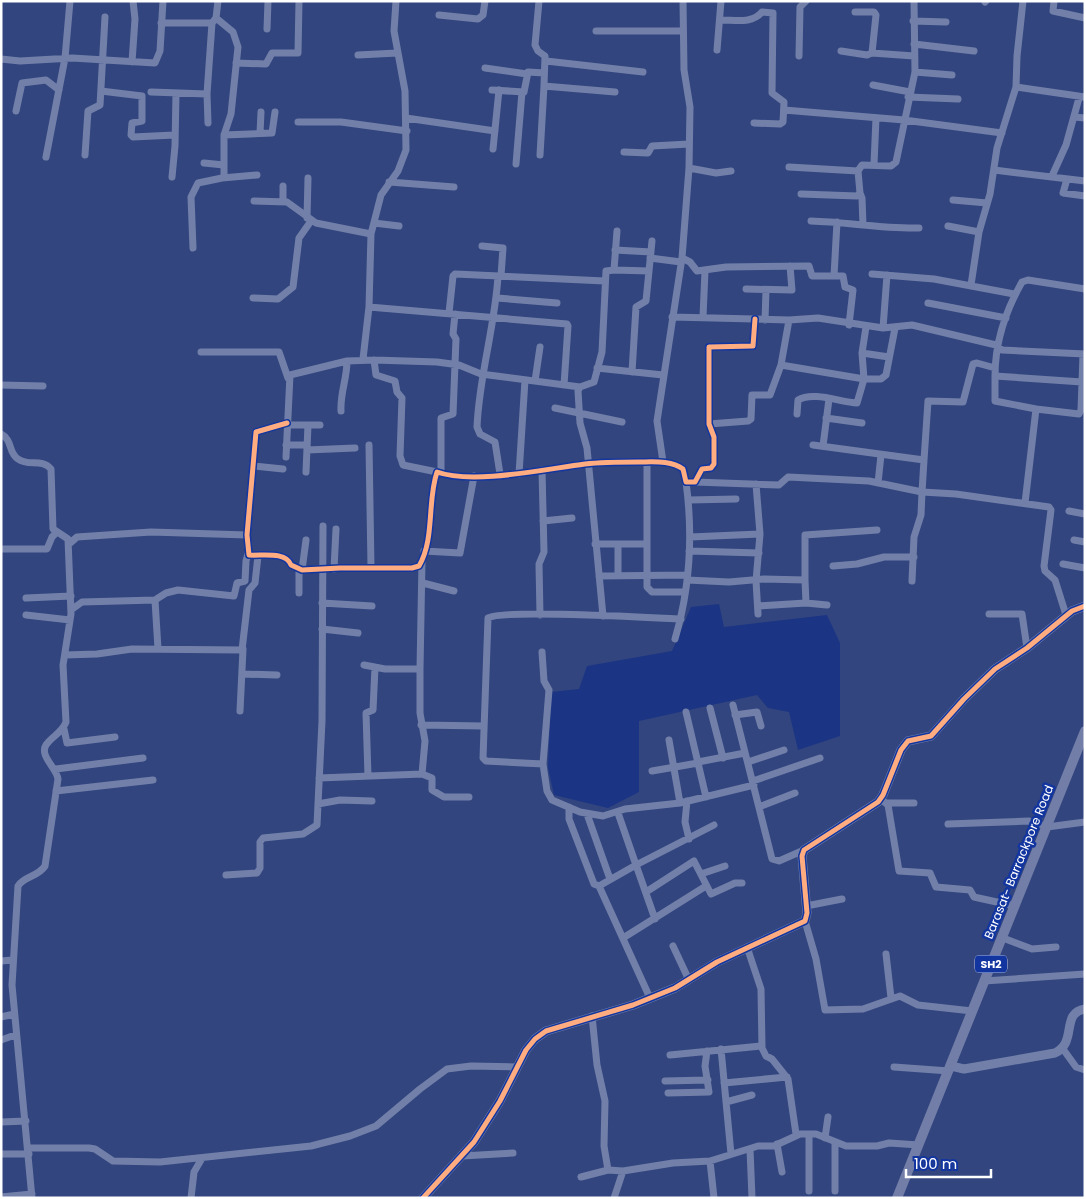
<svg xmlns="http://www.w3.org/2000/svg" width="1086" height="1199" font-family="Poppins,sans-serif">
<rect width="100%" height="100%" fill="#32457f"/>
<path fill="#1b3584" d="M719,604l5,23 103,-12 13,28v93l-42,14 -9,-38 -21,-4 -11,-13 -118,26v71l-31,16 -54,-13 -6,-27 3,-76 28,-3 8,-23 85,-15 19,-44z"/>
<g fill="none" stroke-linecap="round" stroke-linejoin="round">
<path stroke="#7280a9" stroke-width="7" d="M539,1l-4,44 3,6 7,5 -1,30 71,6
M1054,1l-1,10 32,7
M985,2l1,-1
M855,12h19l2,3 -4,38 42,3
M439,15l39,4 5,-4 2,-14
M721,20c15,0 31,4 41,-8l11,1 -1,80 12,9 -1,20 -3,2 -26,-1
M913,21l33,1
M161,23h51l4,-5 2,-17
M267,29l1,-28
M596,31h86
M914,44l60,7
M717,50l4,-49
M841,51l26,4 5,-2
M358,55l39,-2
M799,56l1,-49 6,-6
M1,59l19,2 52,-3 83,5 5,-12 3,-50
M546,61l97,11
M132,62l3,-43 -2,-18
M236,63l30,1 6,-11h26l1,-52
M485,68l42,6
M915,72l37,3
M873,85l37,7
M1016,87l69,10
M492,90l32,2 4,-20 16,1
M101,91l41,5v25l-10,2 -1,12 2,2 41,-2
M151,92l56,2
M908,97l50,2
M784,110l120,10 98,13
M16,111l6,-28 24,-3 13,10
M1074,117l11,1
M406,118l89,13
M298,122h43l66,9
M208,123l-1,-29 5,-71
M260,133l1,-21
M224,135l48,-2 3,-21
M493,149l6,-59
M624,152l24,1 4,-7 37,-2
M85,155l3,-44 12,-6 5,-88
M540,155l4,-69
M46,157l19,-99 5,-57
M204,163l20,2
M516,164l6,-72
M874,164l2,-46
M789,167l69,4
M689,168l27,5 15,-2
M994,170l91,11
M1052,176l14,-31 13,-47
M172,177l3,-31 1,-53
M222,178l35,-3
M1067,179l-4,14 22,3
M389,182l65,5
M860,193l2,5 1,27
M801,194l56,2 3,-3 -2,-22 4,-6 29,1 5,-4 19,-90 -1,-71
M953,200l34,3
M254,201l33,1 29,21 55,11
M283,202v-16
M307,218l1,-40
M811,221c36,1 72,8 108,7
M374,223l25,3
M948,226l31,6
M617,231l-3,39 35,1
M482,246l21,2 -2,28
M193,248l-2,-51 7,-14 24,-5 2,-2v-41l7,-21 7,-67 -5,-15 -17,-14
M615,250l36,2
M650,258l31,4
M682,258l8,4 7,9 29,-4 83,-1 3,10h31l2,11 8,3 -4,35
M872,274l62,5 80,15
M498,276c-3,51 -19,100 -21,151l3,7 15,8 5,32
M834,276l3,-54
M971,285l8,-53 11,-38 7,-46 19,-61 1,-31 6,-55
M746,289l46,1 -2,-24
M253,298l25,1 15,-12 6,-49 12,-17
M497,298l60,5
M928,303l78,15
M369,307l198,17 1,2 -4,59
M449,313l4,-37 2,-2 150,7
M672,317l117,3 29,-2 65,10 29,-3 84,20 6,5 83,4
M703,317l2,-46
M765,320l1,-30
M883,328l4,-53
M201,352h78l9,26
M862,353l27,4
M1083,354l-1,28 -87,-6c0,-33 11,-66 27,-94l6,-2 57,9
M363,359l6,-52 2,-73 10,-39 17,-24 8,-21 -1,-59 -11,-60 2,-30
M781,365l83,14 -2,-26 4,-26
M597,368l66,7
M632,372l4,-65 10,-6 6,-60
M995,376v25l41,8
M535,381l5,-34
M1,385l42,1
M555,408l67,14
M341,411c-1,-18 6,-32 6,-50l27,-1
M797,414l1,-14c15,-9 42,2 59,3l7,-24h17l5,-4 9,-47
M826,418l36,5
M287,423l-31,9 -9,103 2,20c13,1 37,-4 42,10l11,5 38,-2h72l7,-2c16,-27 8,-65 18,-94 36,13 108,-3 148,-8 18,-2 36,-2 53,-2 15,0 33,-2 45,7l3,13h9l7,-13 9,-1 3,-4v-27l-5,-13v-77l44,-1 2,-27
M709,424l39,-3 3,-2 1,-24h18l11,-30 8,-45
M287,425h33
M1,434c12,6 7,19 17,25 11,8 23,-1 33,10l2,60 15,10 3,75 -8,51 3,57c-4,11 -14,14 -20,23 -7,11 11,23 12,34l-13,87c-7,11 -21,10 -27,20l-6,99 20,213
M286,445h21
M369,445l2,122
M813,445l111,15 4,-59 35,1 10,-38 4,-1 18,5
M823,446l6,-47
M307,450l48,-2
M286,457l4,-82 57,-14
M647,462v125l5,5h33
M663,462l-6,-41 25,-163 7,-90 1,-61 -6,-37 -1,-69
M253,466l30,3
M306,472l2,-47
M437,472l-34,-7 -3,-9 2,-58 -5,-6 -2,-11 -19,-6 -2,-15 63,2 22,3 22,9 99,13
M441,473v-55l12,-4 3,-75 -3,-5 2,-20
M519,474l6,-94
M695,482l84,3 9,-8 81,4 53,11 2,-32
M878,483l3,-28
M756,484l4,50 -4,47 2,33
M689,500l47,-1
M1025,503l11,-94 43,5 2,-4 1,-28
M1069,511l16,3
M543,521l29,-3
M690,537l70,-3
M1074,540l11,2
M69,544l8,-7 74,-5 96,3
M595,544h51
M618,544v32
M1,549h46l5,-12 4,-4
M424,551l36,2 14,-77
M689,551l70,2
M1063,564l22,4
M833,566l24,-2 27,-7h30
M334,569l2,-40
M302,570l4,-30
M599,576l88,-1
M687,580l42,2 35,-3 41,1v-45l72,-5
M805,580l1,23 21,2
M912,581l2,-44 7,-22 1,-23 34,2 93,13 2,3 -7,56 1,5 10,9 11,35
M423,583l31,8
M299,593v-23
M26,598l45,-2
M155,600l3,49
M322,603l50,3
M758,606l48,-3
M71,610l11,-8 73,-2 11,-7 12,-3 56,6 3,-13 8,-2 1,-20 2,-7
M989,614h33l5,34
M26,615l44,5
M540,615l-1,-51 5,-12 -2,-82
M603,616l-16,-168 -7,-25 -2,-32 2,-4 14,-5 8,-30 4,-81 8,-1
M322,629l36,4
M675,639c15,-51 18,-105 11,-157
M542,652l2,29 5,9 -6,74 -57,-3 -3,-3 5,-140c13,-9 167,0 193,1
M65,655l32,-1 35,-5 110,1 7,-60 6,-7 3,-27
M364,665l21,4h35l2,-108
M242,674l35,1
M733,705l39,154 7,2 25,-11
M710,708l13,50
M240,711l3,-62
M686,712l20,85
M735,715l22,-3 4,14
M421,725l63,1
M64,729l3,14 48,-6
M669,740l11,63
M698,762l47,-9
M748,762l36,-12
M543,764l4,27 5,9 28,12 23,4 22,-7 55,-6 74,-18
M56,769l87,-11
M652,771l46,-8
M422,774l10,4v12l12,7h25
M368,776l-2,-63 7,-3 2,-43
M319,778l103,-4 3,-33 -5,-28v-44
M753,781l67,-23
M56,791l97,-11
M881,799l7,6 11,66 31,2 6,14 34,3 4,7 41,9
M687,801l-2,21 4,17
M887,803h27
M318,804l22,-4 32,1
M569,807v12l25,65 5,2
M759,807l36,-14
M618,813l18,52 -37,21 51,112
M587,814l23,65
M948,824l81,-3 18,6 38,-5
M701,874l24,-8
M226,875l31,-2 3,-5v-26l3,-4 40,-4 14,-9 5,-104 1,-195
M646,892l48,-31 17,33 24,-11h7
M806,906l36,-7
M655,919l-19,-54 78,-40
M805,921l11,38 9,51 38,-1 37,-13 18,9 54,6
M623,938l83,-52
M1003,938l29,11 24,-2
M673,946l15,32
M747,947l14,42 1,58
M886,954l5,44
M1,961l12,-1
M984,981l101,-7
M1,1017l13,-3
M1,1040l14,-5
M721,1049l10,105
M1063,1049l13,18 9,3
M670,1055l91,-9 5,10 6,3 16,20 8,55
M894,1067l55,4
M665,1081l43,-1
M724,1083l63,-6
M668,1093l41,-1 -4,-26 2,-15
M726,1102l26,-7
M1,1122l25,-1
M809,1134v57
M825,1138l3,-21
M835,1142v49
M777,1144l5,28
M28,1148h61l6,1 18,12 47,1 151,-16 39,-10 26,-10 44,-37 27,-20 24,-3 46,1
M750,1149l2,49
M1,1154h28
M462,1156l51,-3
M710,1161l4,37
M608,1170l15,1 50,-8 37,-2 48,-15h16l26,-12h16l30,12h31l12,-3 30,2
M581,1177l27,-7 -4,-24 1,-45 -8,-36 -5,-49
M1,1197l31,-3
M191,1198l3,-26 7,-12
M614,1198l9,-27"/>
<path stroke="#7280a9" stroke-width="9" d="M951,1066l13,3 91,-16c23,-11 5,-40 30,-44
M423,1198l51,-56 26,-41 26,-51 9,-11 11,-8 87,-26 42,-17 42,-26 88,-41 2,-8 -5,-57 2,-6 74,-48 5,-7 18,-45 7,-9 23,-5 33,-37 31,-30 32,-21 45,-37 13,-5"/>
<path stroke="#727ea7" stroke-width="10" d="M897,1198l188,-467"/>
<defs>
<path id="cycleway" d="M287,423l-31,9 -9,103 2,20c13,1 37,-4 42,10l11,5 38,-2h72l7,-2c16,-27 8,-65 18,-94 36,13 108,-3 148,-8 18,-2 36,-2 53,-2 15,0 33,-2 45,7l3,13h9l7,-13 9,-1 3,-4v-27l-5,-13v-77l44,-1 2,-27
M423,1198l51,-56 26,-41 26,-51 9,-11 11,-8 87,-26 42,-17 42,-26 88,-41 2,-8 -5,-57 2,-6 74,-48 5,-7 18,-45 7,-9 23,-5 33,-37 31,-30 32,-21 45,-37 13,-5"/>
</defs>
<use href="#cycleway" stroke="#12359f" stroke-width="8"/>
<use href="#cycleway" stroke="#ffac80" stroke-width="5"/>
</g>
<g text-anchor="middle" stroke-width="5" stroke-linejoin="round" paint-order="stroke">
<rect fill="#12359f" stroke="#b8c2e2" stroke-width="1" x="975" y="955.5" width="32" height="17" rx="4"/>
<g font-size="11" font-weight="bold" fill="#fff">
<text x="991" y="968">SH2</text>
</g>
<g font-size="12" fill="#fff" stroke="#12359f">
<text transform="translate(1019 862) rotate(-68)" y="4">Barasat- Barrackpore Road</text>
</g>
</g>
<rect width="1086" height="1199" fill="none" stroke="#ffffff" stroke-width="5"/>
<path d="M906 1169v8h85v-8" fill="none" stroke="#ffffff" stroke-width="2.5"/>
<text x="914" y="1169" font-size="15" fill="#ffffff" stroke="#12359f" stroke-width="4" paint-order="stroke">100 m</text>
</svg>
